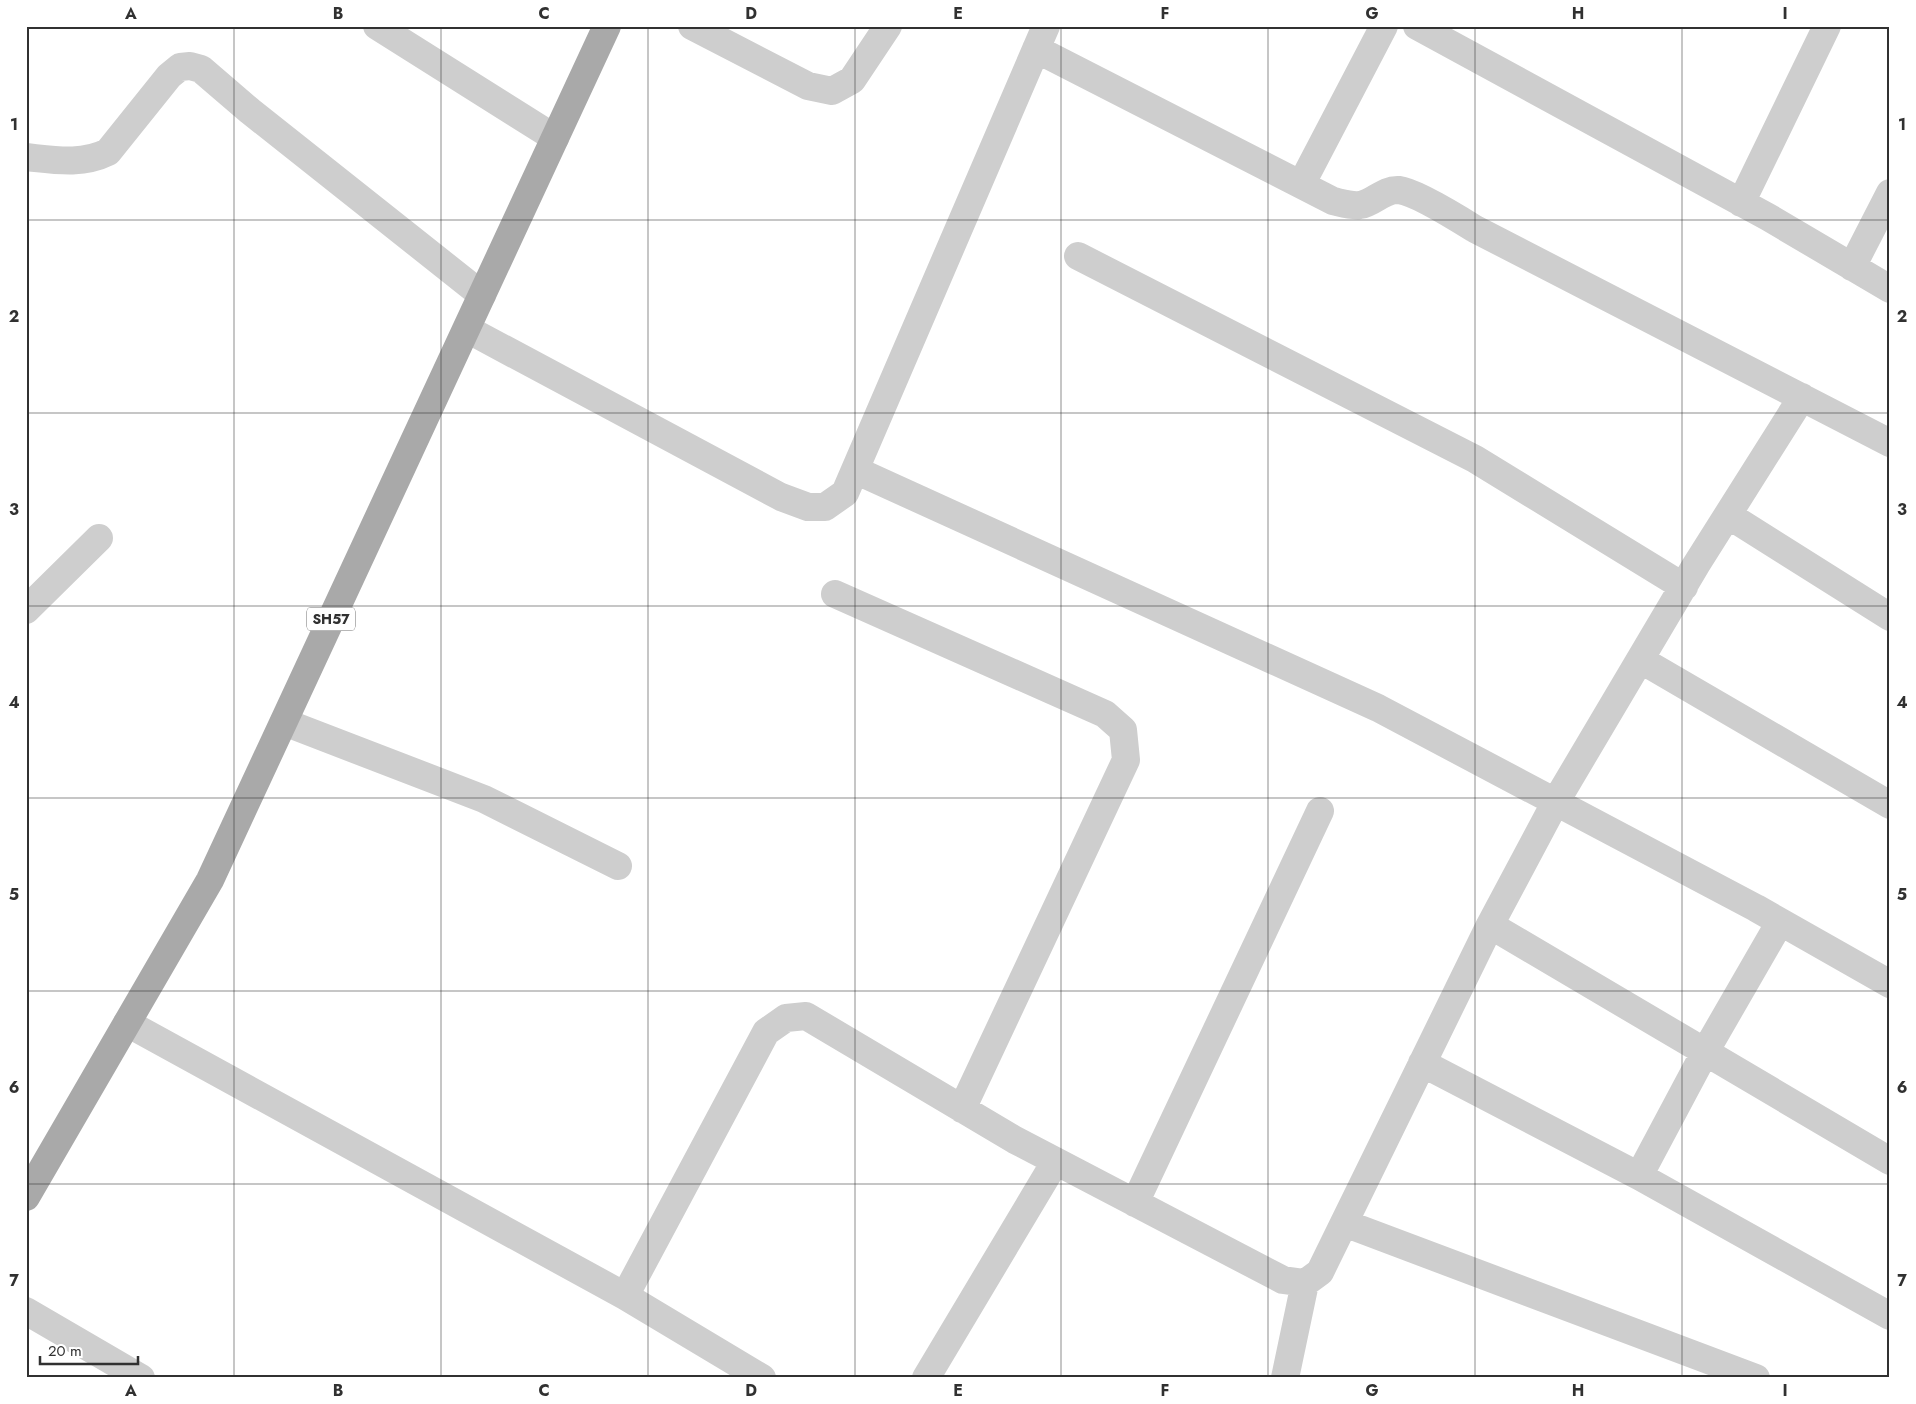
<svg xmlns="http://www.w3.org/2000/svg" width="1916" height="1404" font-family="Jost,sans-serif">
<rect width="100%" height="100%" fill="#fff"/>
<g fill="none" stroke-linecap="round" stroke-linejoin="round">
<path stroke="#cecece" stroke-width="28" d="M377,26l178,112
M692,26l116,60 24,5 20,-11 36,-54
M1417,26l351,191 122,72
M1036,49l297,152c9,2 18,5 27,4 14,-2 23,-16 39,-15 17,2 60,29 76,39l415,214
M26,157c29,3 56,8 82,-5l61,-76 11,-9 10,-1 11,3 49,42 232,184
M1302,183l82,-157
M1741,203l86,-177
M1078,256l397,203 209,128
M1852,267l38,-74
M467,329l314,168 27,10h17l20,-14 201,-467
M855,470l523,238 378,200 134,76
M1728,515l162,102
M835,594l270,120 18,16 3,30 -164,349
M26,610l73,-72
M1641,660l249,145
M284,722l200,77 134,67
M1490,925l400,236
M127,1023l498,273 137,82
M1422,1063l217,113 251,140
M1639,1176l66,-124 75,-130
M1135,1203l185,-392
M1344,1223l412,155
M625,1296l141,-264 20,-14 20,-2 209,124 268,140 22,3 15,-11 170,-347 65,-122 141,-238 106,-168
M26,1311l115,67
M926,1378l129,-216
M1285,1378l20,-95"/>
<path stroke="#a9a9a9" stroke-width="28" d="M26,1197l184,-317 397,-854"/>
</g>
<path fill="none" stroke="#313131" stroke-width="1" stroke-opacity="0.55" d="M234,26v1352M441,26v1352M648,26v1352M855,26v1352M1061,26v1352M1268,26v1352M1475,26v1352M1682,26v1352M26,220h1864M26,413h1864M26,606h1864M26,798h1864M26,991h1864M26,1184h1864"/>
<g text-anchor="middle" stroke-width="5" stroke-linejoin="round" paint-order="stroke">
<rect fill="#fff" stroke="#6f6f6f" stroke-width="1" x="307" y="607.5" width="48" height="23" rx="4"/>
<g font-size="14" font-weight="bold" fill="#313131">
<text x="331" y="624">SH57</text>
</g>
</g>
<rect width="1916" height="1404" fill="none" stroke="#ffffff" stroke-width="55"/>
<path d="M40 1356v8h98v-8" fill="none" stroke="#313131" stroke-width="2.5"/>
<text x="48" y="1356" font-size="15" fill="#313131" stroke="#ffffff" stroke-width="4" paint-order="stroke">20 m</text>
<rect x="28" y="28" width="1860" height="1348" fill="none" stroke="#313131" stroke-width="2"/>
<g font-size="16" text-anchor="middle" font-weight="bold" fill="#313131">
<text x="131" y="19">A</text>
<text x="338" y="19">B</text>
<text x="544" y="19">C</text>
<text x="751" y="19">D</text>
<text x="958" y="19">E</text>
<text x="1165" y="19">F</text>
<text x="1372" y="19">G</text>
<text x="1578" y="19">H</text>
<text x="1785" y="19">I</text>
<text x="14" y="130">1</text>
<text x="1902" y="130">1</text>
<text x="14" y="322">2</text>
<text x="1902" y="322">2</text>
<text x="14" y="515">3</text>
<text x="1902" y="515">3</text>
<text x="14" y="708">4</text>
<text x="1902" y="708">4</text>
<text x="14" y="900">5</text>
<text x="1902" y="900">5</text>
<text x="14" y="1093">6</text>
<text x="1902" y="1093">6</text>
<text x="14" y="1286">7</text>
<text x="1902" y="1286">7</text>
<text x="131" y="1396">A</text>
<text x="338" y="1396">B</text>
<text x="544" y="1396">C</text>
<text x="751" y="1396">D</text>
<text x="958" y="1396">E</text>
<text x="1165" y="1396">F</text>
<text x="1372" y="1396">G</text>
<text x="1578" y="1396">H</text>
<text x="1785" y="1396">I</text>
</g>
</svg>
